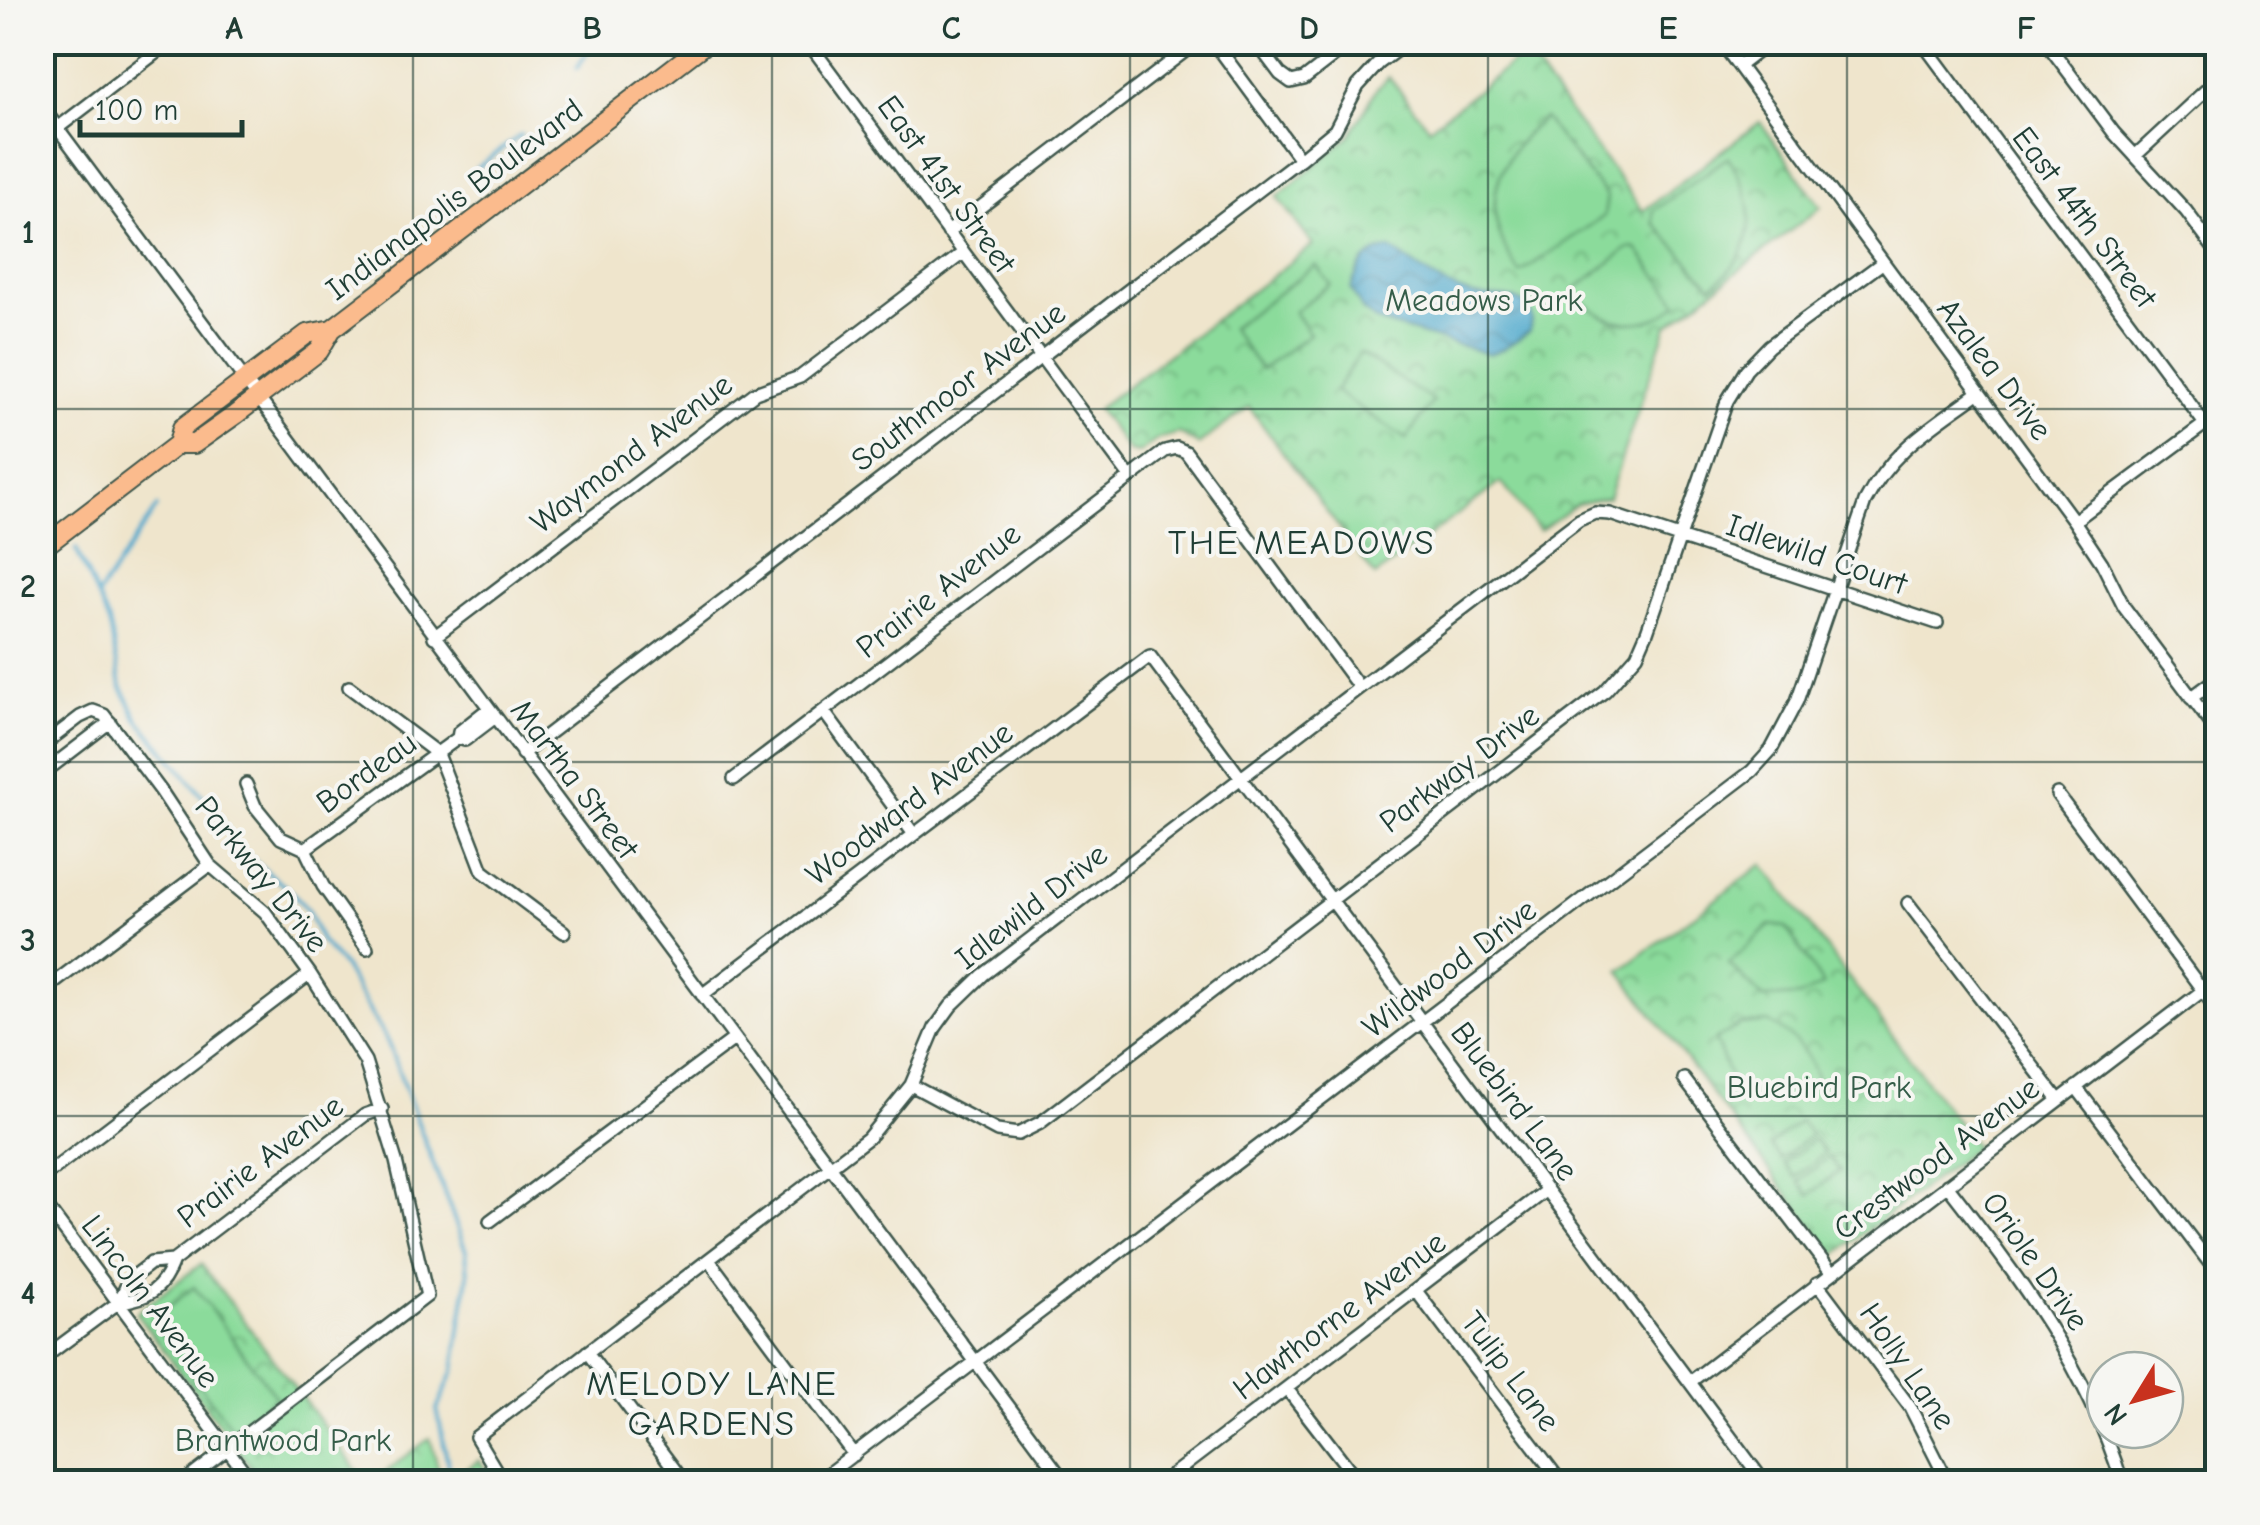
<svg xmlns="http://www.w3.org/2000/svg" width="2260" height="1525" font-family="'Comic Neue',sans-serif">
<defs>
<pattern id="park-crowns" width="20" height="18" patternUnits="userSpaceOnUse" patternTransform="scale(2.5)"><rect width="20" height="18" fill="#8bdb9b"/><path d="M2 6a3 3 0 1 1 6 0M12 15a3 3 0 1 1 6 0" fill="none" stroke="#71b37f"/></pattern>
<pattern id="water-waves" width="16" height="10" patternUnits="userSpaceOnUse" patternTransform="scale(2.5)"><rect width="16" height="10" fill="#4ea8cc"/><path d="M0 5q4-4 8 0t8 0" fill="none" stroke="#408aa6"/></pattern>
</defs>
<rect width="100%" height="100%" fill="#f6f6f2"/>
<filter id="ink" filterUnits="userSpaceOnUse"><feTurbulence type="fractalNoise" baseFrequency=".01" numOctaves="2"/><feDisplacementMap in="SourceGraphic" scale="20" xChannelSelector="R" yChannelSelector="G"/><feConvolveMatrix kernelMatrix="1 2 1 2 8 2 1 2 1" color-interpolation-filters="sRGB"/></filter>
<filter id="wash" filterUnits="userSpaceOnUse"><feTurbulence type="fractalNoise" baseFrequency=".0048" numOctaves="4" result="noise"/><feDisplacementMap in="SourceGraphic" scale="40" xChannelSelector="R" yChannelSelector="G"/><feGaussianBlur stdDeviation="2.25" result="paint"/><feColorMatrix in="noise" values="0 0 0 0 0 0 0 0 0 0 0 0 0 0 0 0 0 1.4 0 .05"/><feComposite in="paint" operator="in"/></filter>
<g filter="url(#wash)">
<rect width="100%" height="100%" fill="#efe5cc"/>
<path fill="url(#park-crowns)" stroke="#558c68" stroke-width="2.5" d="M1525,53l118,158 117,-89 61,85 -154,119 -59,172 -31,6 -38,27 -38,-49 -126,94 -126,-169 -51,38 -19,-12 -21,6 -19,14 -10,-2 -32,-42 216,-164 -36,-48 72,-60 28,-49 12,-11 40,51z
M1763,864l213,283 -142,109 -214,-285z
M201,1264l165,218h-104l-126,-169z
M430,1438l12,44h-70z
M479,1460l14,22h-31l-3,-7z"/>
<path fill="#8bdb9b" stroke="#558c68" stroke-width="2.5" d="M1544,118l63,79 -3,19 -84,57c-42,-59 -30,-110 24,-155z
M1728,157c31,46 32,93 -16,129l-58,-63 -1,-12z
M1628,248l9,1 41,54c-32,33 -80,22 -104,-13z
M1316,265l14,19 -36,28 16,22 -49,36 -30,-42z
M1360,353l73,48 -27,38 -71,-48z
M1770,925l16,2 37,58 -22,11 -38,2 -34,-34z
M1768,1022c27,15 42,31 50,62l-68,16 -13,-7 -22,-53 25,-15z
M1800,1121l11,14 -30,24 -11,-14z
M1814,1139l11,14 -30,24 -11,-14z
M1829,1157l11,14 -31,24 -11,-14z
M194,1287l82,110 -43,33 -82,-110z"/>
<path fill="url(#water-waves)" stroke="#367280" stroke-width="2.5" d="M1390,249c28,18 51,38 84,46 16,4 43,-2 54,13 6,7 4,15 2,23l-27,18 -14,5 -110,-32 -16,-11 -12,-21c5,-21 16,-39 39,-41z"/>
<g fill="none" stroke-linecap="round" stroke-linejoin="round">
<path stroke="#4ea8cc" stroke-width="4" d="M577,68l17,-26
M473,171l48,-36
M42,499l10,18
M76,549l33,73 12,64 16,32 79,94 22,36 55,45 15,18 13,30 22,25 45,77 78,208 2,24 -14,95 -17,39 12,61 6,12
M98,595l59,-88"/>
</g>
</g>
<g filter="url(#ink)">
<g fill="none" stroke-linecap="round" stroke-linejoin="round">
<defs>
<path id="minor" d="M808,42l322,435
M1214,42l86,117
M1256,42l24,32 11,8 13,-3 48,-37
M1721,42l353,479 28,42 22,44 94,126
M1922,42l283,382 -131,97
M2046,42l68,91 72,78 32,43
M1739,66l31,-24
M42,107l1023,1375
M42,140l128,-98
M2135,156l83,-77
M948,232l249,-190
M434,637l321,-244 45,-16 163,-124
M349,687l89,67 45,117 81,61
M2191,698l27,-20
M824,712l89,121
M458,738l7,2 29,-22
M42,746l38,-29 13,-6 11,4 57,76 49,74 55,47 45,62 55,87 31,100 31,135 -243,186
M522,754l778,-595 35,-29 23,-44 21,-23 28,-21
M42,774l68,-52
M734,779l431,-328 12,-3 9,4 173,235
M246,784l9,22 26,32 24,11 18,37 44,62
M2057,794l161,217
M305,849l153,-111 1,-6 29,-23
M1908,903l150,196
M42,992l168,-127
M702,995l448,-339 614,826
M1684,1079l147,193
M911,1085l86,46 21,3 22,-11 565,-432 32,-36 10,-23 80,-231 19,-31 23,-24 113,-83
M2076,1087l142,187
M42,1178l268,-204
M1947,1185c74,95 139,181 175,297
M42,1200l210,282
M490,1221l244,-182
M709,1260l145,195
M1817,1283l93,124 38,75
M1417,1292l144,190
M119,1302c29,-3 44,-13 54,-41
M587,1352l97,130
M42,1359l77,-57 10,-22 22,-17 22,-2 192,-146 17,-6
M1690,1382l528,-403
M1287,1389l72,93
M503,1482l-27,-45 392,-299 43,-53 24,-57 16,-22 32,-31 596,-455 16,-7 15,1 327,109
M817,1482l935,-711 19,-21 26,-49 68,-199c28,-54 66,-74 113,-109
M1163,1482l384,-292"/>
<path id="highway" d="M178,444h16l41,-29 84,-64 13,-22 375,-287
M42,548l136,-104 4,-16 125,-94 25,-5"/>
</defs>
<use href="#minor" stroke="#3e564b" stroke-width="16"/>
<use href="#highway" stroke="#3e564b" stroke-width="22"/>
<use href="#minor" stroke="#fff" stroke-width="11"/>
<use href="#highway" stroke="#fbbb8d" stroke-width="18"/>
</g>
</g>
<path fill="none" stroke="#1f3d34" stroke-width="2.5" stroke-opacity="0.55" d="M413,42v1440M772,42v1440M1130,42v1440M1488,42v1440M1847,42v1440M42,409h2176M42,762h2176M42,1116h2176"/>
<g text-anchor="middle" stroke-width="8" stroke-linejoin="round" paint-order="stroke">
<g font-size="32" fill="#1f3d34" stroke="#f6f6f2">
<text transform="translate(947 184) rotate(54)" y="11">East 41st Street</text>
<text transform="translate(454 199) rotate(-37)" y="11">Indianapolis Boulevard</text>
<text transform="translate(2085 217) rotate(53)" y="11">East 44th Street</text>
<text transform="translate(1995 369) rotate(53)" y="11">Azalea Drive</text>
<text transform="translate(958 386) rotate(-37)" y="11">Southmoor Avenue</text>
<text transform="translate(631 453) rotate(-37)" y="11">Waymond Avenue</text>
<text transform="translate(1817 554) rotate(19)" y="11">Idlewild Court</text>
<text transform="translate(938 590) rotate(-38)" y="11">Prairie Avenue</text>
<text transform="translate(1459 768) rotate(-37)" y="11">Parkway Drive</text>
<text transform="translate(366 772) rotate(-36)" y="11">Bordeau</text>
<text transform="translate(575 779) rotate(53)" y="11">Martha Street</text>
<text transform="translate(909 803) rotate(-37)" y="11">Woodward Avenue</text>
<text transform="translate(262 874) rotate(51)" y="11">Parkway Drive</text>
<text transform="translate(1031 906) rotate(-38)" y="11">Idlewild Drive</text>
<text transform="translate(1449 968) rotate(-37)" y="11">Wildwood Drive</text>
<text transform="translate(1515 1101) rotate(53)" y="11">Bluebird Lane</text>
<text transform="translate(1936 1158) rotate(-37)" y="11">Crestwood Avenue</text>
<text transform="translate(260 1161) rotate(-37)" y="11">Prairie Avenue</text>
<text transform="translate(2036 1261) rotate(55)" y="11">Oriole Drive</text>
<text transform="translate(151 1301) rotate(53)" y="11">Lincoln Avenue</text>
<text transform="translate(1339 1315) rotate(-37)" y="11">Hawthorne Avenue</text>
<text transform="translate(1908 1366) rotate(56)" y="11">Holly Lane</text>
<text transform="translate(1511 1371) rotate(53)" y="11">Tulip Lane</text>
</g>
<g font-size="32" fill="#355d49" stroke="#f6f6f2">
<text x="1484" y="311">Meadows Park</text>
<text x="1819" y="1098">Bluebird Park</text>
<text x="283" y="1451">Brantwood Park</text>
</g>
<g font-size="35" letter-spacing="2.5" fill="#1f3d34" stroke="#f6f6f2">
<text x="1302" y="554">THE MEADOWS</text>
<text x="712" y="1395">MELODY LANE<tspan x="712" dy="40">GARDENS</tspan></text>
</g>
</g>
<rect width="2260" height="1525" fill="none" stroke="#f6f6f2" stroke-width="110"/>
<g transform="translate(2135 1400) rotate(233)"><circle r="48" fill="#f6f6f2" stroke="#a0aca6" stroke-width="2.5"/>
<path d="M0-8L18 38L0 25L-18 38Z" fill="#c8321e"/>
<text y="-15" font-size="28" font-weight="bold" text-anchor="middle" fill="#1f3d34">N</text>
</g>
<path d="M80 120v15h162v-15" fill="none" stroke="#1f3d34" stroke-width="5"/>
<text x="95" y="120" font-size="30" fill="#1f3d34" stroke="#f6f6f2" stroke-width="8" paint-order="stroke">100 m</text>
<rect x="55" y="55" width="2150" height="1415" fill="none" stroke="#1f3d34" stroke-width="4"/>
<g font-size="32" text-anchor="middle" font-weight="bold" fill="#1f3d34">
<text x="234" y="39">A</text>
<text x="592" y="39">B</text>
<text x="951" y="39">C</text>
<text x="1309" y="39">D</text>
<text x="1668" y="39">E</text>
<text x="2026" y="39">F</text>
<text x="28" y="243">1</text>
<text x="28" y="597">2</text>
<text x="28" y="951">3</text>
<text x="28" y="1304">4</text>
</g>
</svg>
